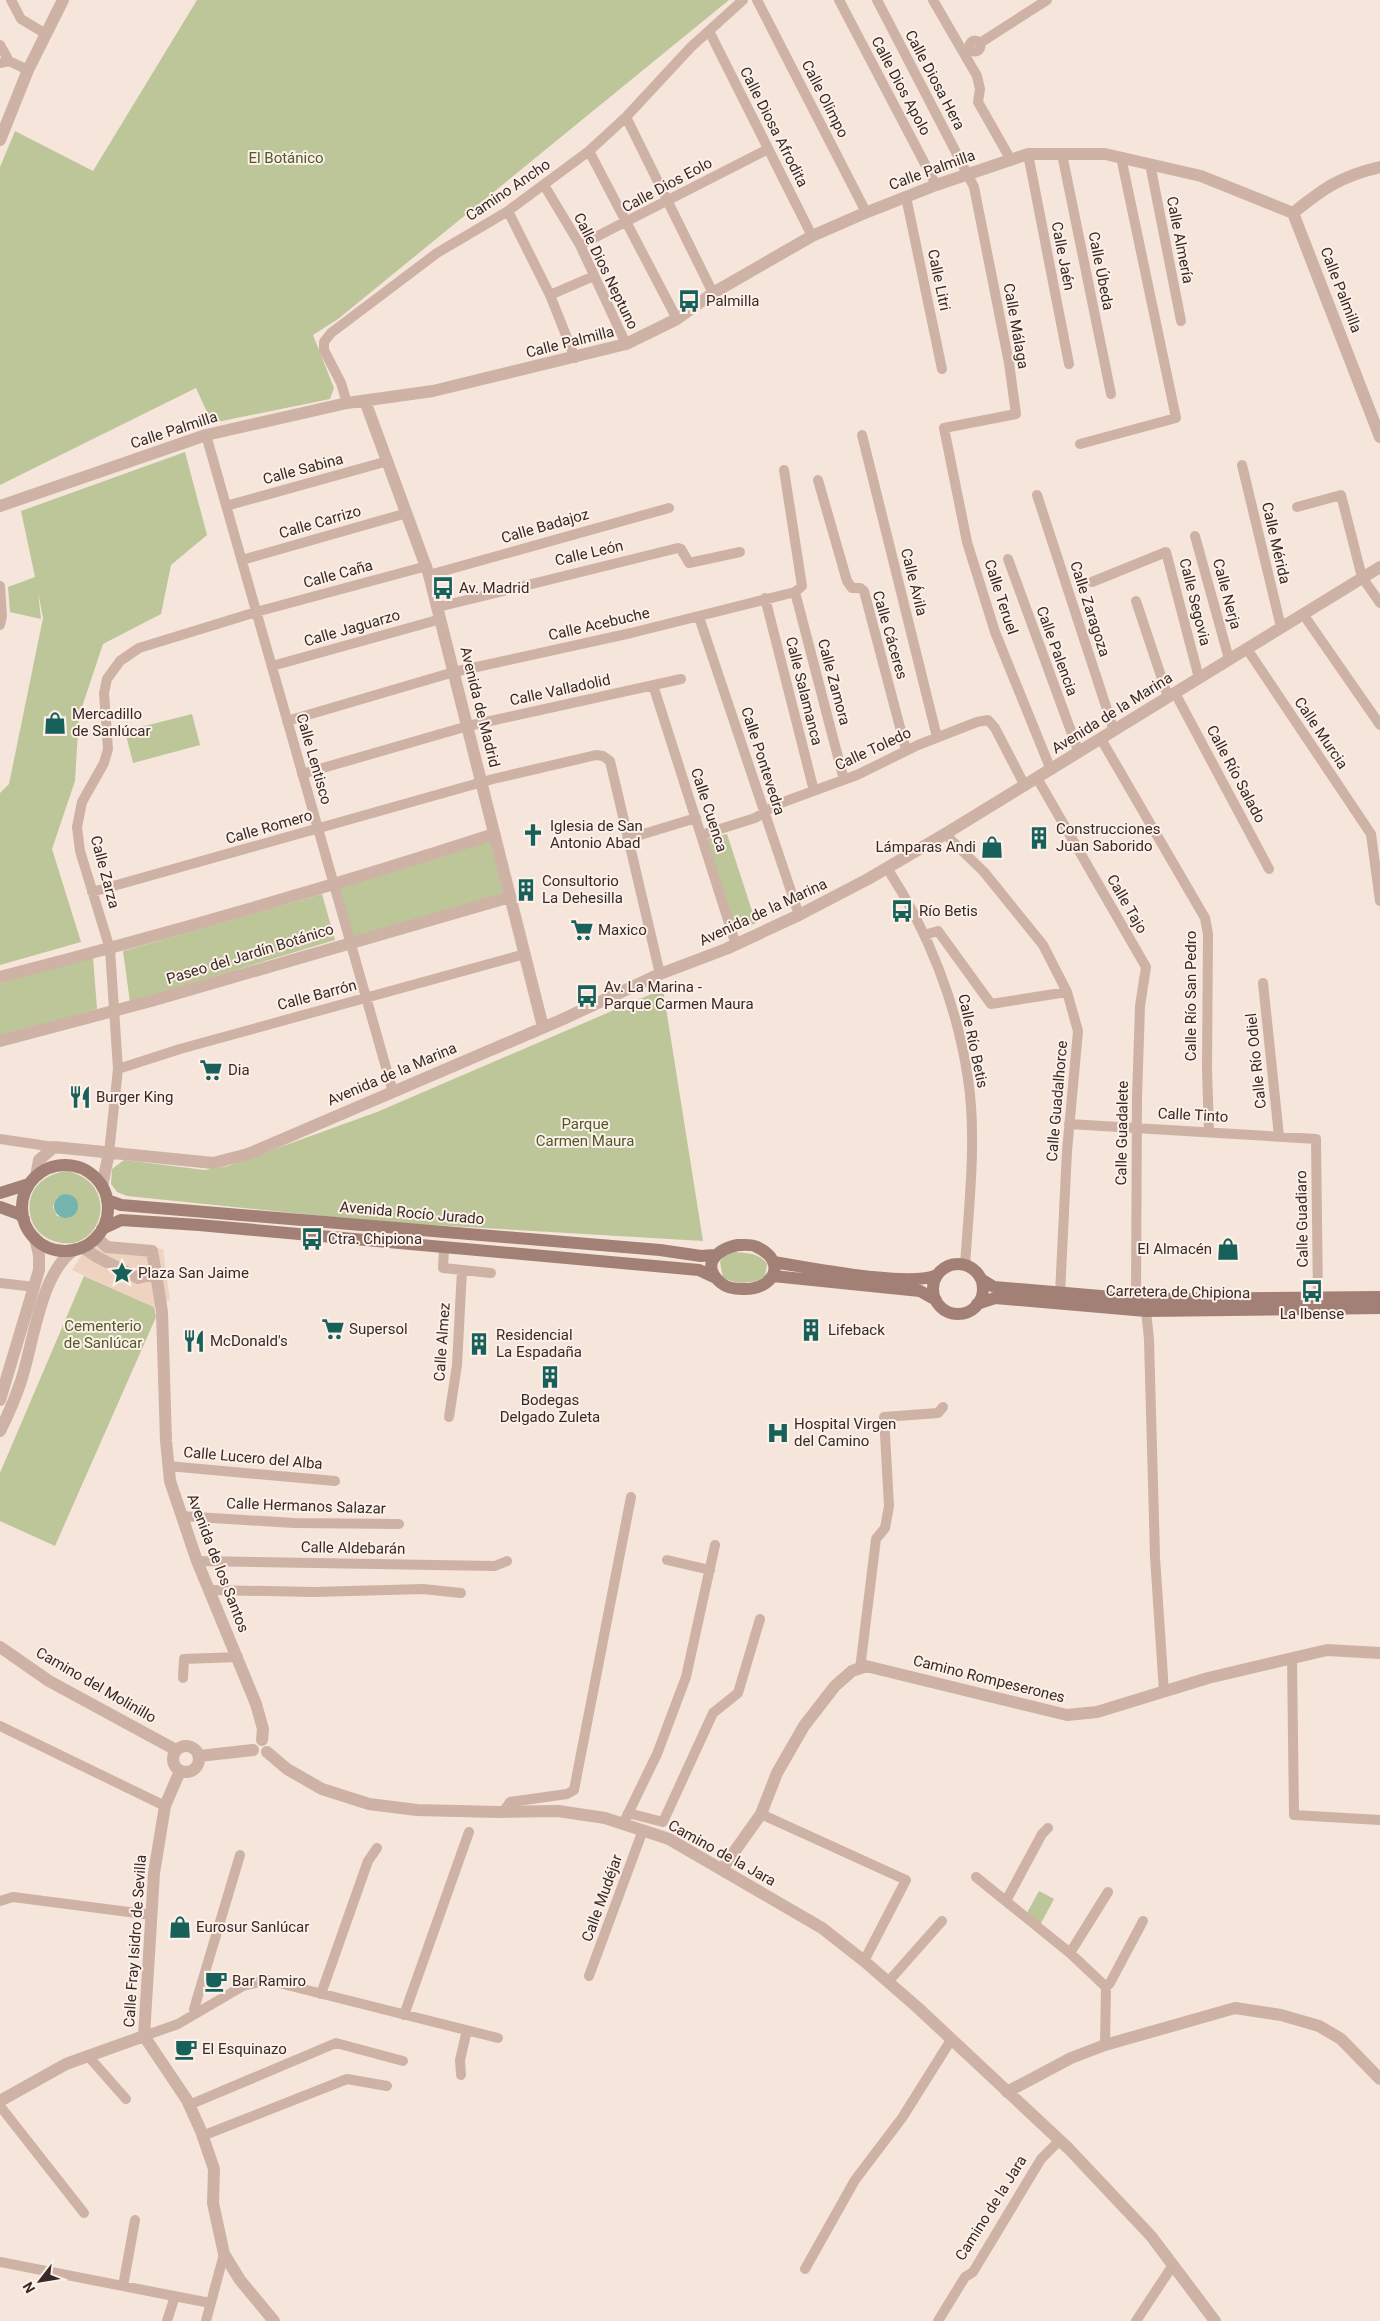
<svg xmlns="http://www.w3.org/2000/svg" width="1380" height="2321" font-family="Roboto,sans-serif">
<rect width="100%" height="100%" fill="#f5e5db"/>
<path fill="#bdc699" fill-rule="evenodd" d="M197,0h532l-391,319 -25,16 21,53 -4,11 -118,24 -16,-35 -196,97v-318l15,-36 78,40z
M185,452l22,83 -36,30 -10,49 -58,30 -24,72 -4,65 -23,68 29,93 -81,23v-172l9,-9 34,-166 -5,-26 3,27 -31,-7 -2,-25 27,-10 -14,-66z
M192,714l8,31 -67,18 -8,-32z
M494,834l16,63 -160,45 -16,-58z
M727,834l29,89 -20,8 -30,-92z
M322,894l13,46 -205,62 -7,-51z
M93,957l4,52 -97,28v-54z
M663,989l40,252 -321,-19 -255,-26 -10,-4 -6,-8 1,-15 12,-9 81,10 23,-4 149,-54z
M67,1171c58,13 33,89 -16,69 -10,-4 -18,-13 -20,-22 -7,-27 12,-44 36,-47zM65,1194l6,1 -1,23 -13,-2 -4,-9 3,-9z
M732,1252c13,1 27,0 35,12l-2,13c-12,7 -29,8 -42,1l-3,-16 4,-6z
M84,1276l70,31 2,10 -101,229 -55,-25v-48z
M1039,1891l15,8 -14,26 -13,-10 1,-4z"/>
<path fill="#eed3c0" d="M107,1242l56,7 7,51 -16,7 -82,-37 9,-14 14,-13z"/>
<path fill="#76b5ae" d="M54 1206a12 12 0 1 1 24 0a12 12 0 1 1-24 0Z"/>
<g fill="none" stroke-linecap="round" stroke-linejoin="round">
<path stroke="#ceb2a5" stroke-width="10" d="M11,0l10,19 25,15
M757,0l109,212
M839,0l97,185
M877,0l97,187 35,176 7,51 -72,14 23,114 28,90 56,138
M933,0l44,76 3,13 -2,13 33,58
M709,31l103,205
M969.5 46a5.5 5.5 0 1 1 11 0a5.5 5.5 0 1 1-11 0Z
M980,43l67,-43
M0,45l9,16
M0,63l9,-2 19,9
M626,117l87,176
M589,151l88,168
M1028,154l41,210
M1062,154l49,240
M1150,164l31,157
M544,185l36,60 46,99
M906,197l36,172
M508,211l42,84 25,63
M580,245l188,-96
M550,295l44,-19
M347,403l-6,-20 -17,-33v-8l7,-9 106,-80 71,-42 81,-60 37,-34 65,-70 52,-47
M206,435l187,657
M862,435l75,302
M1080,444l96,-26 -55,-261
M1242,465l39,162
M818,480l29,101 5,7h8l4,3 42,159
M1037,495l77,236
M226,506l162,-45
M1297,507l44,-12 21,82 18,26
M1195,536l34,123
M1008,559l71,194
M242,560l165,-47
M429,575l240,-67
M1092,582l74,-30 33,126
M0,586l2,30 -2,9
M795,592l49,188
M765,598l49,193
M1136,601l32,96
M438,607l240,-59 3,1 8,14 51,-11
M1303,614l77,111
M699,617l100,298
M1247,649l124,185 9,67
M272,666l169,-47
M653,685l83,260
M1175,693l94,176
M287,721l167,-49 177,-39 164,-41 7,-6 -18,-116
M1101,739l104,179 3,16 -1,135 2,62
M302,774l166,-48 213,-47
M1037,778l109,189 -6,39 -3,92 -1,201
M945,834l39,38 59,73 24,47 11,39 -11,120 -7,143
M701,835l54,-17 23,-14 79,-29 61,-30 59,-23 11,-2 7,8 30,58
M627,839l69,-21
M887,868c41,63 70,136 81,211 9,57 1,127 -3,186
M92,892l401,-113 103,-24 7,1 7,5 50,213
M924,935l14,-4 53,73 76,-12
M1263,983l16,153
M118,1069l62,-20 345,-95
M1069,1124l247,15 2,160
M0,1139l54,8
M109,1153l9,-84 -8,-120 -30,-98 -3,-24 5,-25 22,-39 4,-14 -4,-56 3,-14 13,-18 19,-13 117,-36 171,-46
M444,1248l-1,20 48,5
M0,1283l35,4
M1146,1311l3,28 6,218 9,135
M449,1417l8,-52 5,-95
M168,1466l167,15
M181,1516l113,7 105,1
M667,1560l43,10
M197,1561l298,5 12,-5
M209,1590l105,2 109,-3 38,4
M1292,1658l2,157 86,5
M860,1669l16,-130 9,-11 4,-22 -5,-89 54,-4 5,-6
M183,1678l1,-19 54,-2
M0,1726l165,80
M503,1812l7,-10 57,-8 7,-4 57,-293
M628,1813l35,9 50,-109 25,-20 22,-74
M761,1814l145,66 -42,81
M623,1824l34,-70 29,-77 29,-132
M976,1877l94,76 36,34 -1,58
M0,1901l13,-4 139,18
M1006,1901l36,-67 6,-6
M1070,1953l38,-61
M589,1976l54,-146
M888,1982l54,-61
M1106,1987l4,-4 33,-62
M321,1994l47,-133 9,-13
M196,2013l-2,-4 46,-154
M404,2015l65,-183
M144,2036l34,-12 65,-38 24,-6 231,58
M88,2056l38,43
M461,2075l-1,-15 7,-30
M189,2105l147,-62 67,18
M0,2106l84,107
M202,2136l145,-57 40,7
M0,2262l210,41
M805,2269l50,-89 47,-62 49,-78
M123,2286l12,-66
M167,2321l8,-25
M206,2321l18,-67
M938,2321l27,-44 8,-5 68,-113 18,-18
M1136,2321l37,-56"/>
<path stroke="#ceb2a5" stroke-width="12" d="M0,140l28,-70 35,-70
M1293,213c31,-25 48,-37 87,-46
M365,401l64,174 114,452
M0,506l206,-71 141,-32 86,-12 193,-47 51,-25 36,-26 99,-57 48,-21 76,-30 92,-31h77l96,22 92,37 87,224
M0,977c166,-43 331,-90 494,-143
M0,1041l151,-40 359,-104
M36,1176l3,-16 15,-13 159,16 35,-9 313,-134 99,-46 66,-25 73,-34 69,-36 77,-45 435,-267
M102,1186l7,-33
M82,1247l15,10 41,21 18,-4 -4,-23 -45,-4 -11,-10
M156,1274l6,38 4,129 4,40 27,80 59,143 7,25 -1,11
M0,1400l39,-130v-15l-4,-17
M0,1431c8,-16 15,-32 21,-50 13,-39 19,-108 54,-132
M0,1647l49,34 127,69
M173 1759a13 13 0 1 1 26 0a13 13 0 1 1-26 0Z
M267,1752l20,17 35,20 47,15 48,6 81,2 60,-1 47,7 64,21 153,89 42,33 53,46 152,142 82,87 64,85
M199,1756l54,-6
M180,1771l-15,35 -11,67 -10,163 43,64 14,31 13,38 -1,34 11,51 16,26 34,41
M722,1869l39,-55 16,-41 27,-47 31,-40 17,-15 14,-5 201,49 30,-3 111,-34 119,-28 53,3
M1007,2092l64,-34 34,-13 130,-37 46,7 38,11 22,13 39,40
M0,2101l66,-37 78,-28"/>
<path stroke="#a28076" stroke-width="12" d="M22 1208a43 43 0 1 1 86 0a43 43 0 1 1-86 0Z
M0,1193l29,-9
M107,1200l14,5 539,45 41,6 14,-1
M0,1207l19,7 5,5
M102,1229l19,-9 78,5 500,45 15,7
M738,1245c6,0 14,-1 19,2 32,15 16,44 -15,42 -8,0 -15,-1 -21,-6 -22,-19 -3,-34 17,-38z
M773,1262c35,5 135,26 164,13
M933 1289a25 25 0 1 1 50 0a25 25 0 1 1-50 0Z
M773,1276l147,15 16,9
M981,1279l13,8 142,12 244,-2
M977,1304l18,-6 151,13 234,-3"/>
</g>
<defs>
<symbol id="bus-bare" viewBox="-9 -9 18 18"><path d="M-5-6H5V4H4V6H2V4H-2V6H-4V4H-5ZM-3.5-4V0h7V-4ZM-3.5 1.2v1.5H-2V1.2ZM2 1.2v1.5H3.5V1.2Z" fill="#18605a" stroke="#fcf0e8" stroke-width="2.5" paint-order="stroke"/></symbol>
<symbol id="shop-bare" viewBox="-9 -9 18 18"><path d="M-5-2.5h2.3a2.7 3.5 0 0 1 5.4 0H5L5.5 6h-11ZM-1.5-2.5h3a1.5 2.3 0 0 0-3 0Z" fill="#18605a" stroke="#fcf0e8" stroke-width="2.5" paint-order="stroke"/></symbol>
<symbol id="church-bare" viewBox="-9 -9 18 18"><path d="M-1.2-6h2.4v3.5h3.3v2.4h-3.3V6h-2.4V-.1h-3.3v-2.4h3.3Z" fill="#18605a" stroke="#fcf0e8" stroke-width="2.5" paint-order="stroke"/></symbol>
<symbol id="building-bare" viewBox="-9 -9 18 18"><path d="M-4-6H4V6H1V3H-1V6H-4ZM-2.5-4.3h1.7v1.8h-1.7ZM.8-4.3h1.7v1.8H.8ZM-2.5-1h1.7V.8h-1.7ZM.8-1h1.7V.8H.8Z" fill="#18605a" stroke="#fcf0e8" stroke-width="2.5" paint-order="stroke"/></symbol>
<symbol id="supermarket-bare" viewBox="-9 -9 18 18"><path d="M-6-5.5h2.5l.6 2H6L4.5 2H-2.5L-4.4-4H-6ZM-1.5 3.2a1.3 1.3 0 1 0 .1 0ZM3 3.2a1.3 1.3 0 1 0 .1 0Z" fill="#18605a" stroke="#fcf0e8" stroke-width="2.5" paint-order="stroke"/></symbol>
<symbol id="restaurant-bare" viewBox="-9 -9 18 18"><path d="M-5-6h1v4h1v-4h1v4h1v-4h1v5L-1.5 .5V6h-2V.5L-5-1ZM5-6V6H3V1.5H1.5Q1.5-4 5-6Z" fill="#18605a" stroke="#fcf0e8" stroke-width="2.5" paint-order="stroke"/></symbol>
<symbol id="sight-bare" viewBox="-9 -9 18 18"><path d="M0-6L1.8-2.2L6-1.7L2.9 1.2L3.7 5.4L0 3.3L-3.7 5.4L-2.9 1.2L-6-1.7L-1.8-2.2Z" fill="#18605a" stroke="#fcf0e8" stroke-width="2.5" paint-order="stroke"/></symbol>
<symbol id="hospital-bare" viewBox="-9 -9 18 18"><path d="M-5-5h3v3.5h4V-5h3V5h-3V1.5h-4V5h-3Z" fill="#18605a" stroke="#fcf0e8" stroke-width="2.5" paint-order="stroke"/></symbol>
<symbol id="cafe-bare" viewBox="-9 -9 18 18"><path d="M-5.5-4.5H6V0H3Q3 3.5 0 3.5H-2.5Q-5.5 3.5-5.5 0ZM3-3.2v2h1.7v-2ZM-6 4.5H4V6H-6Z" fill="#18605a" stroke="#fcf0e8" stroke-width="2.5" paint-order="stroke"/></symbol>
</defs>
<g fill-rule="evenodd">
<use href="#bus-bare" x="673" y="285" width="32" height="32"/>
<use href="#bus-bare" x="427" y="572" width="32" height="32"/>
<use href="#shop-bare" x="39" y="707" width="32" height="32"/>
<use href="#church-bare" x="517" y="819" width="32" height="32"/>
<use href="#building-bare" x="1023" y="822" width="32" height="32"/>
<use href="#shop-bare" x="976" y="831" width="32" height="32"/>
<use href="#building-bare" x="510" y="874" width="32" height="32"/>
<use href="#bus-bare" x="886" y="895" width="32" height="32"/>
<use href="#supermarket-bare" x="566" y="914" width="32" height="32"/>
<use href="#bus-bare" x="571" y="980" width="32" height="32"/>
<use href="#supermarket-bare" x="195" y="1054" width="32" height="32"/>
<use href="#restaurant-bare" x="64" y="1081" width="32" height="32"/>
<use href="#bus-bare" x="296" y="1223" width="32" height="32"/>
<use href="#shop-bare" x="1212" y="1233" width="32" height="32"/>
<use href="#sight-bare" x="106" y="1257" width="32" height="32"/>
<use href="#bus-bare" x="1296" y="1275" width="32" height="32"/>
<use href="#supermarket-bare" x="317" y="1313" width="32" height="32"/>
<use href="#building-bare" x="795" y="1314" width="32" height="32"/>
<use href="#restaurant-bare" x="178" y="1325" width="32" height="32"/>
<use href="#building-bare" x="463" y="1328" width="32" height="32"/>
<use href="#building-bare" x="534" y="1361" width="32" height="32"/>
<use href="#hospital-bare" x="762" y="1417" width="32" height="32"/>
<use href="#shop-bare" x="164" y="1911" width="32" height="32"/>
<use href="#cafe-bare" x="200" y="1965" width="32" height="32"/>
<use href="#cafe-bare" x="170" y="2033" width="32" height="32"/>
</g>
<g text-anchor="middle" stroke-width="4" stroke-linejoin="round" paint-order="stroke">
<g font-size="15" fill="#392a27" stroke="#fcf0e8">
<text transform="translate(935 80) rotate(62)" y="5">Calle Diosa Hera</text>
<text transform="translate(901 86) rotate(62)" y="5">Calle Dios Apolo</text>
<text transform="translate(825 99) rotate(63)" y="5">Calle Olimpo</text>
<text transform="translate(774 127) rotate(63)" y="5">Calle Diosa Afrodita</text>
<text transform="translate(932 170) rotate(-20)" y="5">Calle Palmilla</text>
<text transform="translate(667 185) rotate(-28)" y="5">Calle Dios Eolo</text>
<text transform="translate(508 190) rotate(-34)" y="5">Camino Ancho</text>
<text transform="translate(1180 240) rotate(79)" y="5">Calle Almería</text>
<text transform="translate(1063 256) rotate(79)" y="5">Calle Jaén</text>
<text transform="translate(606 271) rotate(64)" y="5">Calle Dios Neptuno</text>
<text transform="translate(1101 271) rotate(79)" y="5">Calle Úbeda</text>
<text transform="translate(939 280) rotate(78)" y="5">Calle Litri</text>
<text transform="translate(1341 290) rotate(69)" y="5">Calle Palmilla</text>
<text transform="translate(1016 326) rotate(80)" y="5">Calle Málaga</text>
<text transform="translate(570 342) rotate(-14)" y="5">Calle Palmilla</text>
<text transform="translate(174 430) rotate(-18)" y="5">Calle Palmilla</text>
<text transform="translate(303 469) rotate(-15)" y="5">Calle Sabina</text>
<text transform="translate(320 522) rotate(-16)" y="5">Calle Carrizo</text>
<text transform="translate(545 526) rotate(-16)" y="5">Calle Badajoz</text>
<text transform="translate(1276 543) rotate(77)" y="5">Calle Mérida</text>
<text transform="translate(589 553) rotate(-13)" y="5">Calle León</text>
<text transform="translate(338 574) rotate(-15)" y="5">Calle Caña</text>
<text transform="translate(914 582) rotate(76)" y="5">Calle Ávila</text>
<text transform="translate(1227 594) rotate(75)" y="5">Calle Nerja</text>
<text transform="translate(1001 597) rotate(72)" y="5">Calle Teruel</text>
<text transform="translate(1195 602) rotate(76)" y="5">Calle Segovia</text>
<text transform="translate(1090 609) rotate(72)" y="5">Calle Zaragoza</text>
<text transform="translate(599 624) rotate(-13)" y="5">Calle Acebuche</text>
<text transform="translate(352 628) rotate(-16)" y="5">Calle Jaguarzo</text>
<text transform="translate(890 635) rotate(74)" y="5">Calle Cáceres</text>
<text transform="translate(1057 651) rotate(70)" y="5">Calle Palencia</text>
<text transform="translate(834 682) rotate(75)" y="5">Calle Zamora</text>
<text transform="translate(560 690) rotate(-12)" y="5">Calle Valladolid</text>
<text transform="translate(804 691) rotate(76)" y="5">Calle Salamanca</text>
<text transform="translate(480 707) rotate(76)" y="5">Avenida de Madrid</text>
<text transform="translate(1112 713) rotate(-32)" y="5">Avenida de la Marina</text>
<text transform="translate(1321 733) rotate(56)" y="5">Calle Murcia</text>
<text transform="translate(873 749) rotate(-25)" y="5">Calle Toledo</text>
<text transform="translate(314 759) rotate(74)" y="5">Calle Lentisco</text>
<text transform="translate(763 761) rotate(72)" y="5">Calle Pontevedra</text>
<text transform="translate(1236 774) rotate(62)" y="5">Calle Río Salado</text>
<text transform="translate(709 810) rotate(72)" y="5">Calle Cuenca</text>
<text transform="translate(269 827) rotate(-16)" y="5">Calle Romero</text>
<text transform="translate(105 872) rotate(75)" y="5">Calle Zarza</text>
<text transform="translate(1127 904) rotate(60)" y="5">Calle Tajo</text>
<text transform="translate(763 912) rotate(-25)" y="5">Avenida de la Marina</text>
<text transform="translate(250 954) rotate(-17)" y="5">Paseo del Jardín Botánico</text>
<text transform="translate(317 995) rotate(-15)" y="5">Calle Barrón</text>
<text transform="translate(1191 996) rotate(-90)" y="5">Calle Río San Pedro</text>
<text transform="translate(973 1041) rotate(78)" y="5">Calle Río Betis</text>
<text transform="translate(1256 1061) rotate(-96)" y="5">Calle Río Odiel</text>
<text transform="translate(392 1074) rotate(-23)" y="5">Avenida de la Marina</text>
<text transform="translate(1057 1101) rotate(-85)" y="5">Calle Guadalhorce</text>
<text transform="translate(1193 1115) rotate(3)" y="5">Calle Tinto</text>
<text transform="translate(1122 1133) rotate(-89)" y="5">Calle Guadalete</text>
<text transform="translate(412 1213) rotate(5)" y="5">Avenida Rocío Jurado</text>
<text transform="translate(1302 1219) rotate(-91)" y="5">Calle Guadiaro</text>
<text transform="translate(1178 1292) rotate(1)" y="5">Carretera de Chipiona</text>
<text transform="translate(442 1342) rotate(-86)" y="5">Calle Almez</text>
<text transform="translate(253 1458) rotate(5)" y="5">Calle Lucero del Alba</text>
<text transform="translate(306 1506) rotate(2)" y="5">Calle Hermanos Salazar</text>
<text transform="translate(353 1548) rotate(1)" y="5">Calle Aldebarán</text>
<text transform="translate(218 1563) rotate(69)" y="5">Avenida de los Santos</text>
<text transform="translate(989 1679) rotate(14)" y="5">Camino Rompeserones</text>
<text transform="translate(96 1685) rotate(30)" y="5">Camino del Molinillo</text>
<text transform="translate(722 1853) rotate(29)" y="5">Camino de la Jara</text>
<text transform="translate(602 1898) rotate(-70)" y="5">Calle Mudéjar</text>
<text transform="translate(135 1941) rotate(-86)" y="5">Calle Fray Isidro de Sevilla</text>
<text transform="translate(991 2208) rotate(-58)" y="5">Camino de la Jara</text>
</g>
<g font-size="15" fill="#4f5a28" stroke="#fcf0e8">
<text x="286" y="163">El Botánico</text>
<text x="585" y="1129">Parque<tspan x="585" dy="17">Carmen Maura</tspan></text>
<text x="103" y="1331">Cementerio<tspan x="103" dy="17">de Sanlúcar</tspan></text>
</g>
<g font-size="15" fill="#392a27" stroke="#fcf0e8" text-anchor="start">
<text x="706" y="306">Palmilla</text>
<text x="459" y="593">Av. Madrid</text>
<text x="72" y="719">Mercadillo<tspan x="72" dy="17">de Sanlúcar</tspan></text>
<text x="550" y="831">Iglesia de San<tspan x="550" dy="17">Antonio Abad</tspan></text>
<text x="1056" y="834">Construcciones<tspan x="1056" dy="17">Juan Saborido</tspan></text>
<text x="976" y="852" text-anchor="end">Lámparas Andi</text>
<text x="542" y="886">Consultorio<tspan x="542" dy="17">La Dehesilla</tspan></text>
<text x="919" y="916">Río Betis</text>
<text x="598" y="935">Maxico</text>
<text x="604" y="992">Av. La Marina -<tspan x="604" dy="17">Parque Carmen Maura</tspan></text>
<text x="228" y="1075">Dia</text>
<text x="96" y="1102">Burger King</text>
<text x="328" y="1244">Ctra. Chipiona</text>
<text x="1212" y="1254" text-anchor="end">El Almacén</text>
<text x="138" y="1278">Plaza San Jaime</text>
<text x="1312" y="1319" text-anchor="middle">La Ibense</text>
<text x="349" y="1334">Supersol</text>
<text x="828" y="1335">Lifeback</text>
<text x="496" y="1340">Residencial<tspan x="496" dy="17">La Espadaña</tspan></text>
<text x="210" y="1346">McDonald's</text>
<text x="550" y="1405" text-anchor="middle">Bodegas<tspan x="550" dy="17">Delgado Zuleta</tspan></text>
<text x="794" y="1429">Hospital Virgen<tspan x="794" dy="17">del Camino</tspan></text>
<text x="196" y="1932">Eurosur Sanlúcar</text>
<text x="232" y="1986">Bar Ramiro</text>
<text x="202" y="2054">El Esquinazo</text>
</g>
</g>
<g transform="translate(40 2281) rotate(239)" stroke="#fcf0e8" stroke-width="4" paint-order="stroke">
<path d="M0-4L9 19L0 12L-9 19Z" fill="#392a27"/>
<text y="-8" font-size="14" font-weight="bold" text-anchor="middle" fill="#392a27">N</text>
</g>
</svg>
